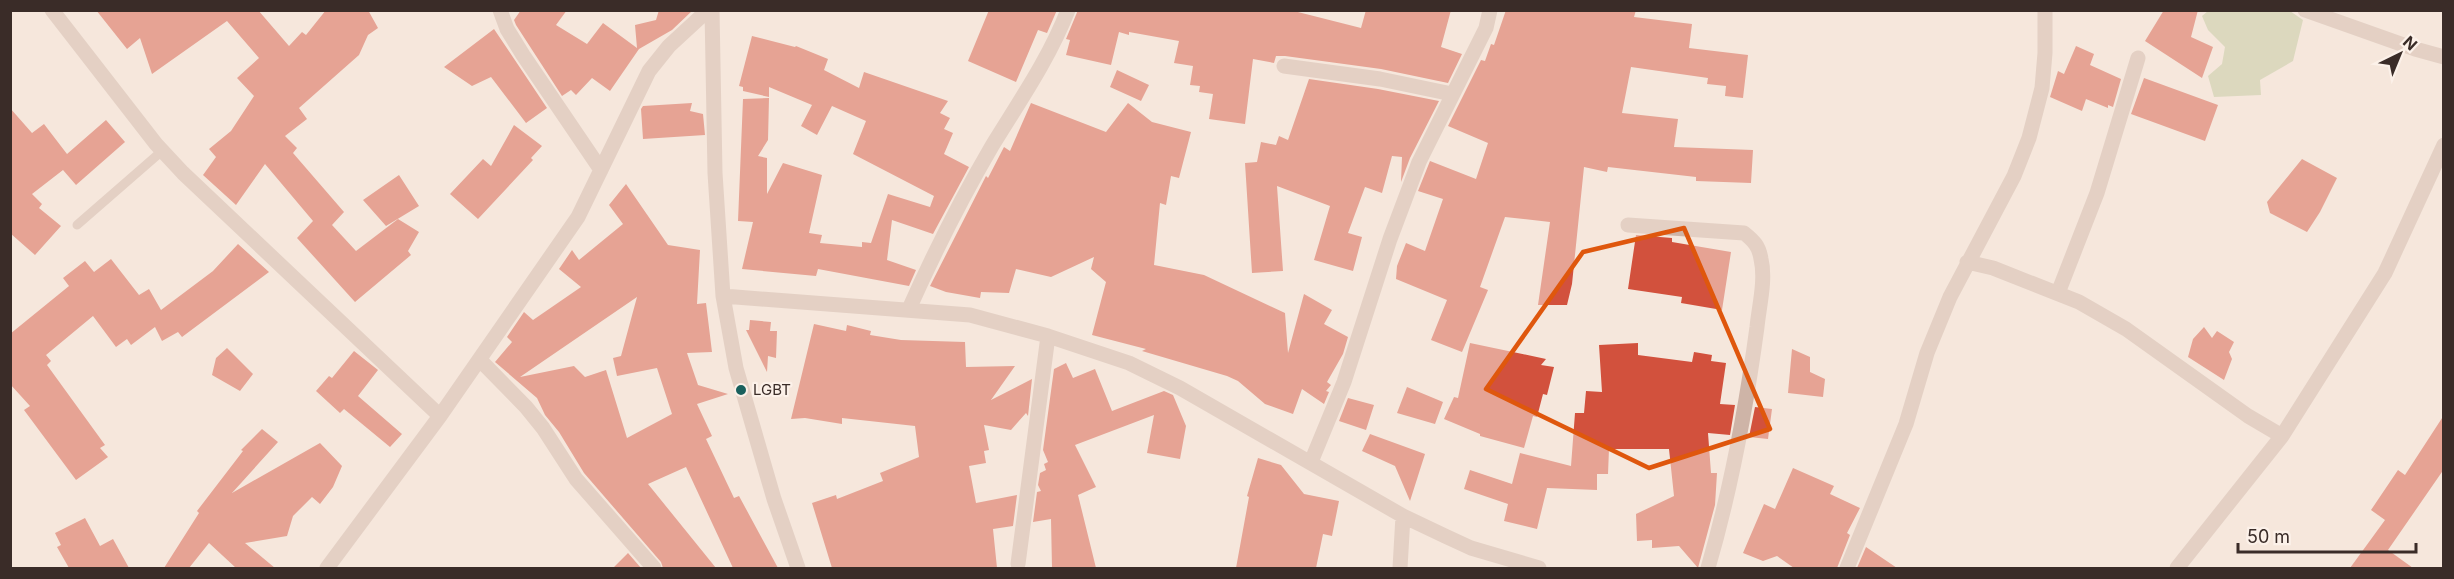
<svg xmlns="http://www.w3.org/2000/svg" width="2454" height="579" font-family="Inter,sans-serif">
<rect width="100%" height="100%" fill="#f5e7dc"/>
<path fill="#bcc69a" d="M2208,11h82l13,9 -10,41 -33,19 1,15 -47,2 -6,-21 14,-12 3,-17 -17,-17 -6,-14z"/>
<path fill="#d2513d" fill-rule="evenodd" d="M96,10h162l31,36 13,-14 4,3 20,-25h42l10,18 -10,7 -9,20 -60,53 8,11 -22,17 12,12 -4,5 51,59 -12,13 24,26 42,-32 21,13 -11,19 3,4 -56,47 -58,-64 16,-17 -48,-57 -29,41 -33,-30 13,-18 -7,-8 22,-18 23,-35 -17,-18 22,-20 -32,-37 -75,53 -12,-36 -13,11z
M521,10h46l-11,15 31,19 16,-21 34,25 -2,-23 21,-5 3,-10h34l-21,20 -33,19 -29,42 -18,-13 -16,17 -5,-5 -9,6 -46,-71 -2,-5z
M989,10h68l-10,23 -9,-3 -22,52 -48,-21z
M1078,10h212l71,18 5,-18h85l-10,37 21,7 -14,29 -67,-14 -96,-13h-9l-2,7 -21,-4 -8,65 -36,-5 4,-25 -14,-2 1,-6 -10,-1 3,-19 -19,-3 5,-22 -50,-9v3l-10,-3 -8,33 -45,-10 4,-15 -4,-1z
M1506,10h130l-2,7 58,7 -3,24 59,7 -5,43 -18,-2 1,-10 -19,-2 1,-6 -77,-11 -9,46 56,6 -4,28 79,3 -2,33 -55,-2v-4l-88,-10 -1,5 -23,-5 -12,117 -5,21h-29l12,-83 -45,-5 -25,70 8,3 -26,62 -31,-12 16,-40 -51,-21 1,-13 9,-23 19,8 18,-52 -25,-8 12,-30 46,18 12,-36 -40,-17 33,-66 4,1 6,-17 3,1z
M2164,10h34l-7,27 22,10 -11,31 -57,-37z
M494,29l53,79 -21,15 -35,-46 -19,9 -28,-19z
M752,36l43,11 1,-1 32,13 -4,11 35,18 5,-16 84,29 -8,12 10,5 -6,11 9,4 -9,21 25,13 -36,67 -41,-14 -5,40 29,10 -7,16 -91,-17 -2,7 -74,-7 11,-47 -15,-1 5,-122 26,-1 -1,42 -10,16 9,2v36l16,-31 39,12 -13,58 13,2 -2,8 42,4v-5l9,1 17,-49 42,13 4,-11 -81,-42 13,-33 -34,-15 -15,29 -16,-9 11,-21 -43,-18v10l-26,-6v-4l-4,-1z
M2076,46l18,8 -4,11 31,14 -8,28 -5,-2v3l-22,-9 -4,12 -32,-14 8,-26 6,3z
M1117,70l32,15 -8,16 -31,-14z
M2144,78l74,27 -13,36 -74,-27z
M1309,79l69,10 61,12 -29,57 -9,24 1,-25 -10,-1 -10,37 -17,-6 -17,46 14,4 -9,34 -39,-11 16,-54 -53,-20 6,85 -31,2 -7,-110 12,-1 4,-20 15,3 3,-9 9,4z
M692,103l-2,8 13,3 2,21 -62,4 -2,-30 2,-3z
M1031,103l75,29 22,-29 24,19 39,10 -12,46 -8,-2 -5,29 -6,-2 -6,62 50,10 81,38 3,40 16,-59 28,16 -8,14 24,13 -5,17 -16,28 4,3 -5,6 3,1 -5,12 -22,-15 -9,25 -28,-10 -27,-23 -11,-5 -85,-25 4,-2 -54,-14 14,-53 -15,-13 3,-12 -43,20 -35,-8 -7,24 -28,-1 -1,6 -34,-6 -16,-6 56,-110 2,2 16,-31 6,4z
M10,108l22,25 12,-9 23,30 39,-34 19,22 -49,43 -13,-15 -31,24 10,10 -3,4 22,18 -26,29 -25,-22z
M514,125l28,21 -11,12 2,2 -55,59 -28,-25 33,-35 8,7z
M2302,159l35,19 -17,34 -13,20 -37,-19 -3,-11z
M399,175l20,31 -33,20 -23,-26z
M626,184l42,61 32,5 -3,54 9,-1 6,49 -25,1 11,32 30,9 -31,10 15,32 -6,3 28,59 5,-2 39,72h-45l-47,-101 -38,17 68,84h-53l-2,-6 -77,-89 -25,-41 -14,-17 -8,-17 -42,-36 17,-20 -5,-5 17,-25 9,8 48,-33 -22,-18 13,-19 7,10 44,-36 -14,-19zM637,297l-16,59 -8,2 4,18 40,-8 15,46 -45,24 -21,-68 -21,7 -11,-11 -54,11z
M1636,235l36,3v4l59,10 -9,58 -41,-7 1,-6 -54,-8z
M238,244l31,28 -87,65 -4,-5 -16,9 -7,-14 -24,18 -4,-6 -11,8 -23,-31 -47,39 5,6 -4,4 58,80 -5,3 8,9 -32,23 -52,-70 6,-4 -20,-22v-50l59,-48 -6,-8 22,-17 9,11 17,-13 28,36 10,-6 12,21 52,-39z
M750,320l21,2 -1,9h7l-1,27 -8,-2 -1,16 -21,-42h3z
M814,324l32,7 1,-6 24,6 -1,4 31,5 64,2 1,25 49,-1 -24,34 41,-21 -4,37 -2,-3 -15,17 -27,-5 5,25 -5,1 2,12 -17,3 7,37 41,-8 -4,31 -20,3 4,39h-165l-20,-65 24,-8 1,4 46,-18 -3,-8 39,-16 -4,-31 -73,-8v6l-37,-6 -14,1z
M2204,327l8,11 5,-7 17,11 -5,10 3,7 -8,21 -36,-23 5,-18z
M1470,343l76,16 -5,6 13,2 -7,28 -4,-1 -6,23 -4,-1 -9,32 -44,-12v-2l-36,-15 10,-22 4,1z
M1638,343v12l54,7 2,-10 18,3 -1,6 15,2 -6,41 15,1 -5,30 -22,-2 3,40h6l-2,32 -17,63 -19,-22 -27,2v-8l-15,1 -1,-27 38,-18 -5,-47h-60l-1,25h-11v16l-50,-2 -10,41 -33,-8 4,-17 -44,-15 6,-19 42,14 8,-31 51,13 4,-53h9l2,-22 16,1 -3,-47z
M227,348l26,26 -13,17 -28,-16 4,-17z
M1792,349l18,8v15l15,7 -2,18 -35,-4z
M354,351l24,19 -20,26 44,38 -12,13 -46,-38 -4,4 -24,-22 13,-15 3,2z
M1066,363l7,15 22,-9 17,42 52,-20 9,4 13,31 -6,33 -33,-6 7,-38 -79,30 21,42 -18,8 18,73h-44l-1,-49 -18,3 4,-30 4,-1 -3,-6 2,-12 6,-3 -2,-6 4,-2 -5,-12 11,-81z
M1407,387l36,15 -8,22 -38,-11z
M1348,398l26,7 -8,25 -27,-9z
M1755,407l17,2 -4,30 -19,-2z
M2444,415v54l-56,81 25,18h-63l35,-48 -14,-10 27,-40 7,5z
M262,429l16,13 -46,51 88,-50 22,23 -9,21 -13,17 -8,-7 -19,19 -6,20 -42,7 30,25h-39l-27,-25 -20,25h-25l35,-55 -2,-2 46,-60 -2,-1z
M1370,434l55,20 -15,47 -15,-35 -33,-15z
M1258,458l23,7 23,29 35,7 -7,35 -9,-2 -7,34h-80l13,-71 -2,-1z
M1793,468l41,18 -4,8 30,14 -13,25 3,2 -13,33h-43l-17,-12 -14,5 -20,-8 21,-49 11,5z
M85,518l15,28 13,-7 16,29h-60l-12,-21 4,-2 -6,-12z
M1866,547l31,21h-40z
M628,553l13,15h-28z"/>
<g fill="none" stroke-linecap="round" stroke-linejoin="round">
<path stroke="#ceb4a7" stroke-width="9" d="M77,225l85,-74"/>
<path stroke="#ceb4a7" stroke-width="15" d="M52,10l104,134 27,29 257,243
M500,10l7,19 16,26 78,115
M712,10l3,163 8,123 13,72 38,131 24,69
M2305,10l110,39 29,8
M1284,66l96,13 72,15
M1628,225l116,8c10,8 15,13 17,26 5,21 -2,47 -4,68 -11,82 -26,162 -49,241
M1967,262l26,6 86,34 47,27 122,87 34,20
M2058,293l39,-100 41,-135
M723,296l247,19 78,21 81,27 51,25 223,128 42,20 26,12 68,20
M909,309c25,-56 52,-110 83,-163 27,-44 57,-87 76,-136
M480,360l46,47 17,21 33,51 78,89
M1311,462l33,-80 46,-143 29,-77 67,-134 4,-18
M1018,564l30,-228
M327,568l113,-152 138,-199 71,-146 20,-25 39,-36
M1400,568l3,-52
M1847,568l59,-144 21,-71 23,-56 64,-121 15,-38 13,-50 3,-35v-43
M2177,568l105,-132 103,-163 59,-128"/>
</g>
<path d="M0 0H2454V579H0ZM1684,228l86,201 -121,39 -163,-79 97,-137z" fill="#f5e7dc" fill-opacity=".55" fill-rule="evenodd"/>
<path fill="none" stroke="#df570d" stroke-width="4.5" stroke-linejoin="round" d="M1684,228l86,201 -121,39 -163,-79 97,-137z"/>
<circle fill="#19605d" stroke="#fcf1e9" stroke-width="2" cx="741" cy="390" r="6"/>
<g text-anchor="middle" stroke-width="4.5" stroke-linejoin="round" paint-order="stroke">
<g font-size="15" fill="#3a2c28" stroke="#fcf1e9" text-anchor="start">
<text x="753" y="395">LGBT</text>
</g>
</g>
<rect width="2454" height="579" fill="none" stroke="#3a2c28" stroke-width="24"/>
<g transform="translate(2400 54) rotate(43)" stroke="#fcf1e9" stroke-width="4.5" paint-order="stroke">
<path d="M0-4.5L10 22L0 15L-10 22Z" fill="#3a2c28"/>
<text y="-9" font-size="16" font-weight="bold" text-anchor="middle" fill="#3a2c28">N</text>
</g>
<path d="M2238 543v9h178v-9" fill="none" stroke="#3a2c28" stroke-width="3"/>
<text x="2247" y="543" font-size="18" fill="#3a2c28" stroke="#fcf1e9" stroke-width="4.5" paint-order="stroke">50 m</text>
</svg>
